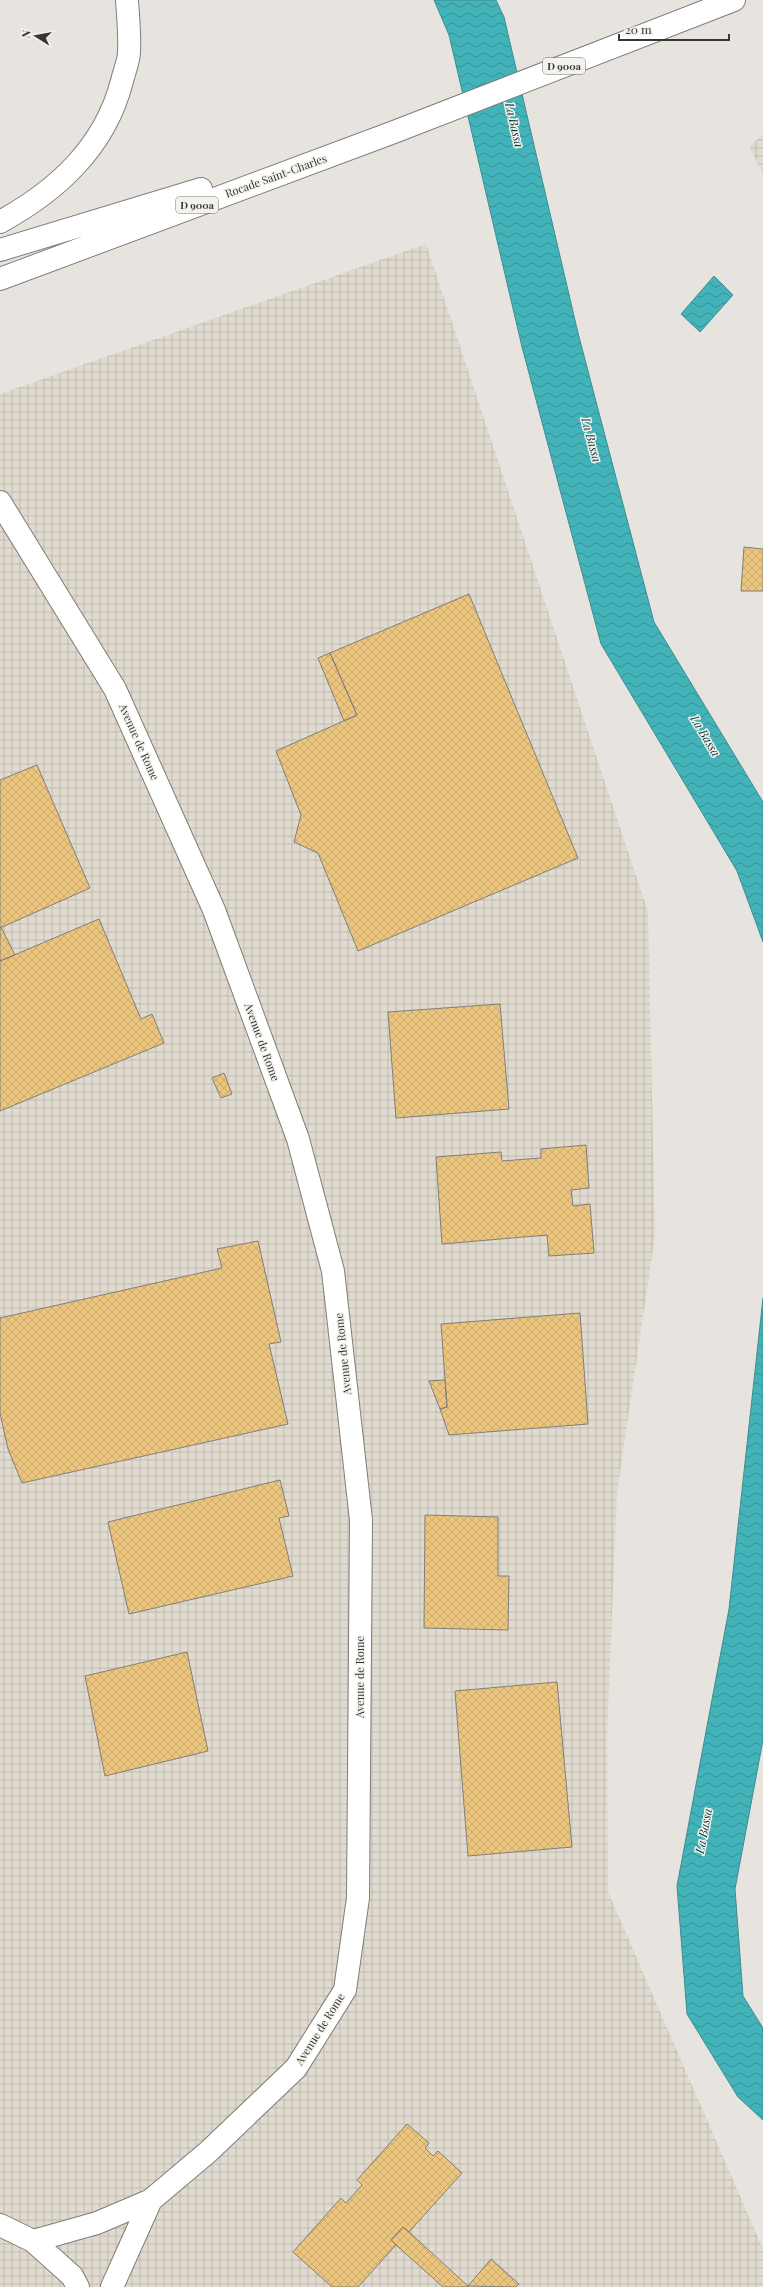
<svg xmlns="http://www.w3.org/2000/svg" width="763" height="2287" font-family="'Playfair Display',serif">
<defs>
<pattern id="industrial-grid" width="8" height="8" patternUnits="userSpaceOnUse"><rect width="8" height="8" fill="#e0dacf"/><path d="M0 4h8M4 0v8" fill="none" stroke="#c1bcb2"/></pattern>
<pattern id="water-waves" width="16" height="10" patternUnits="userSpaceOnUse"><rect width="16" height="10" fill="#42b3b8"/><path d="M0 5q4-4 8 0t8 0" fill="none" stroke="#389296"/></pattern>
<pattern id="building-cross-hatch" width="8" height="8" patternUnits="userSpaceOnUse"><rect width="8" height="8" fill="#ebc57d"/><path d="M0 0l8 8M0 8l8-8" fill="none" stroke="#caaa6d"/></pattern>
</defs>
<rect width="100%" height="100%" fill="#e7e4e0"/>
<path fill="url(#industrial-grid)" d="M763,135v39l-14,-28z
M426,244l222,668 7,323 -38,257 -10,244 1,156 155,357v38h-763v-1893z"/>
<path fill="url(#water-waves)" stroke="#3f8e90" d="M434,0h62l8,17 74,316 76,289 109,180v140l-26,-71 -136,-227 -79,-297 -73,-312z
M714,276l19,19 -33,37 -19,-18z
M763,1298v442l-28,149 8,107 20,32v92l-25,-23 -51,-83 -10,-128 52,-277z"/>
<path fill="url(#building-cross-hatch)" stroke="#817f7b" d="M744,547l19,2v42h-22z
M469,594l109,264 -220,93 -40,-98 -24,-11 7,-27 -25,-64 81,-36 -27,-62z
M330,653l27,62 -13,6 -26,-63z
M37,765l53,123 -90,40v-148z
M99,919l42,100 11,-5 12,29 -164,68v-150z
M1,927l14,28 -15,6v-33z
M500,1004l9,105 -113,9 -8,-106z
M224,1073l8,21 -11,4 -9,-20z
M586,1145l3,43 -18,2 2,16 17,-2 4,49 -45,3 -2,-21 -105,9 -6,-87 65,-5 1,9 39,-3v-9z
M258,1241l23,101 -12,2 19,80 -266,59 -14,-34 -8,-36v-95l222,-50 -5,-19z
M580,1313l8,111 -139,11 -9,-26 7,-2 -6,-83z
M445,1380l2,27 -7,2 -11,-28z
M280,1480l9,36 -10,2 14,58 -164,38 -21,-92z
M425,1515l73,2v59h11l-1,54 -84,-2z
M187,1652l21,99 -103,25 -20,-100z
M557,1682l15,165 -104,9 -13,-165z
M407,2124l22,19 -4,5 8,8 5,-5 24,22 -53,59 -6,-5 -12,13 5,5 -38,42h-26l-39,-35 48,-54 5,5 16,-18 -5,-5z
M403,2227l6,5 60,55h-26l-47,-42 -5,-5z
M491,2259l28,25 -3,3 -48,-1z"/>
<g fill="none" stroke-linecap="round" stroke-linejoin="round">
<defs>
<path id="minor" d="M0,502l115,187 99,221 84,229 35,132 28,249 -3,378 -13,92 -49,78 -88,84 -57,48 -54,23 -64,18
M0,2225l33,16 39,35 6,11
M112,2287l39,-87"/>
<path id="major" d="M0,222c58,-32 105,-75 122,-141 2,-9 7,-20 7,-29 1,-17 -1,-35 -2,-52
M0,250l201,-61
M0,279l394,-147 340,-132"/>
</defs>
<use href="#minor" stroke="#807d79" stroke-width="24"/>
<use href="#major" stroke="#807d79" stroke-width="24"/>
<use href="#minor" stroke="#fff" stroke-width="22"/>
<use href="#major" stroke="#fff" stroke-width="22"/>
</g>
<g text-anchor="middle" stroke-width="3" stroke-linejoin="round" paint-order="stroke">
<g fill="#f4f2ed" stroke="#706e6c" stroke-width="1">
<rect x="543" y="58" width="42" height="16" rx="3"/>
<rect x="176" y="197" width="42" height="16" rx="3"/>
</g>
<g font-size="10" font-weight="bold" fill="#373634">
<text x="564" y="70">D 900a</text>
<text x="197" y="209">D 900a</text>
</g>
<g font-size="11" fill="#373634" stroke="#f4f2ed">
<text transform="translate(276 176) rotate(-20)" y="4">Rocade Saint-Charles</text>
<text transform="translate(139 742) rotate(66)" y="4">Avenue de Rome</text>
<text transform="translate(262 1042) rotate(70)" y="4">Avenue de Rome</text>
<text transform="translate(343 1354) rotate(-96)" y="4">Avenue de Rome</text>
<text transform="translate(360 1677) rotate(-90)" y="4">Avenue de Rome</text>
<text transform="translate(320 2029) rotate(-58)" y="4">Avenue de Rome</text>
</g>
<g font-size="12" font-style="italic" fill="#00373a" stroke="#f4f2ed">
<text transform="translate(514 125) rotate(77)" y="4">La Bassa</text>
<text transform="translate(591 440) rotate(75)" y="4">La Bassa</text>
<text transform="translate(705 736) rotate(59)" y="4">La Bassa</text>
<text transform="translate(704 1831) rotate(-79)" y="4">La Bassa</text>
</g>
</g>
<g transform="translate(36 36) rotate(281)" stroke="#f4f2ed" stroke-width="3" paint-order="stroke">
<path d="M0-3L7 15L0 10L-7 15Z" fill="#373634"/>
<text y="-6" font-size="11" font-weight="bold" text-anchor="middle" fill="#373634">N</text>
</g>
<path d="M619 34v6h110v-6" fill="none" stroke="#373634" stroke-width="2"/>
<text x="625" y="34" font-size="12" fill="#373634" stroke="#f4f2ed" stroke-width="3" paint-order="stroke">20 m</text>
</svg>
